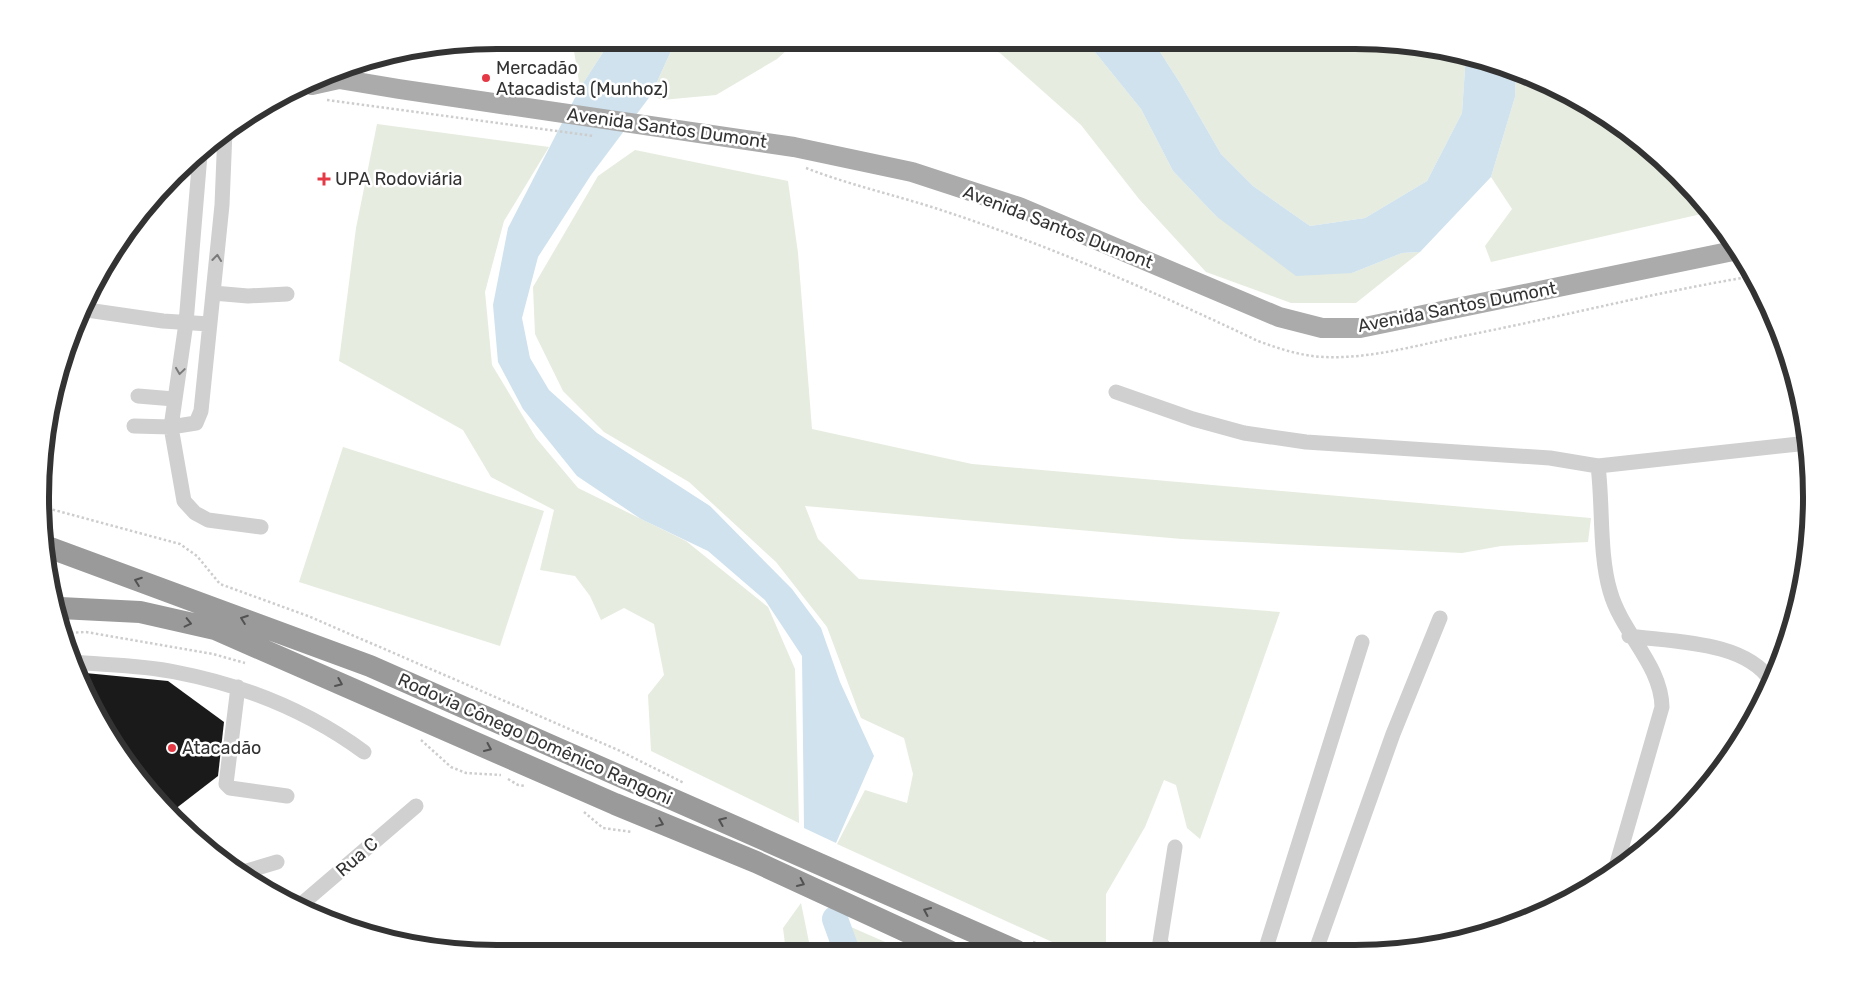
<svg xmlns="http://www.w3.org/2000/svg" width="1852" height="994" font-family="Rubik,sans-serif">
<rect width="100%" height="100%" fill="#fff"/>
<path fill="#e6ecdf" d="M575,40h36l-31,48 -6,-37z
M676,40h122l-21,19 -61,36 -54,5 -11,-5z
M976,41h110l55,68 32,62 43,45 136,57 50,-20 18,-1 -64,51h-65l-85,-31 -67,-73 -58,-74 -81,-72z
M1153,41h232l81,13 -4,59 -35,68 -62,37 -55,8 -57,-40 -32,-32 -41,-71z
M1516,72l41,15 76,48 66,61 11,16 -219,50 -6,-16 27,-37 -21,-32 24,-80z
M377,124l172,23 -45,74 -19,71 7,73 44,73 42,50 108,53 82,66 27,62 4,154 -148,-72 -3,-56 16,-20 -10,-51 -30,-16 -23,12 -11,-24 -15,-20 -35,-6 14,-60 -63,-33 -28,-47 -124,-69 17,-133z
M635,150l153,31 10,72 14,176 160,35 619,54 -3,24 -87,4 -39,7 -280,-14 -377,-33 13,33 41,40 421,33 -80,227 -13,-11 -11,-43 -12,-5 -19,47 -39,67v50l13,7h-47l-235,-107 28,-54 42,13 6,-29 -9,-36 -43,-20 -34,-91 -51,-65 -87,-80 -85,-50 -41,-41 -28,-57 -2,-47 65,-111z
M343,447l201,64 -44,135 -201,-64z
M801,903l10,49h-25l-3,-24z
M851,927l57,25h-50z"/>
<path fill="#cfe2ee" d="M611,40h65l-25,55 -60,80 -53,82 -16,61 8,40 19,32 48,43 113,73 82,83 29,39 19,54 34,74 -38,87 -32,-15 -2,-172 -37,-56 -57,-49 -67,-32 -64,-43 -54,-67 -25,-47 -5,-57 15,-77 72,-140z
M1086,41h67l27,42 41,71 32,32 57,40 55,-8 62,-37 35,-68 4,-59 50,18 -1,25 -24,80 -71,75 -18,1 -50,20 -56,3 -80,-60 -43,-45 -32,-62z"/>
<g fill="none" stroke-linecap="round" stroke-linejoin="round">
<path stroke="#cfe2ee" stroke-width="26" d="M835,919l12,33"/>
</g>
<path fill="#1a1a1a" d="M75,672l93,9 56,41 -6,54 -48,37 -16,-14z"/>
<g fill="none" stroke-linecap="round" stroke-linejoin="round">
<path stroke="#cdcdcd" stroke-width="2.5" stroke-dasharray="2.5 2.5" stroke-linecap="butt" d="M327,100l267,36
M806,168c46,18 94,28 141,44 106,35 210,81 311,129 22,8 43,15 66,16 45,2 90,-11 134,-20 99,-19 197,-45 296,-61
M43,507l137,37 17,12 23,28 88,32 310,134 66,33
M66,633l20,-1 127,22 32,9
M421,740l30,27 15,6 35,2
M508,779l10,6 8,1
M584,812l19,16 29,4
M1033,942l28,9"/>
<path stroke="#d0d0d0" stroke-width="15" d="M200,155l-14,168 -15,104 25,-4 5,-12 21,-206 3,-74
M213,293l35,3 39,-2
M87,310l76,11 46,3
M1116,392l77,27 51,14 62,9 244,16 48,8c5,39 1,88 12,125 12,43 51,73 52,116l-47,163
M138,396l36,3
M134,426l37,1 13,74 11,12 13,7 53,7
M1598,466l210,-23
M1629,636c45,6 116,5 142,45
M72,662c34,3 70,3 103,10 68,13 133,39 189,80
M238,687l-12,97 4,4 57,8
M240,873l37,-11
M297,908l119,-102
M1316,950l77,-216 47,-116
M1167,951l-7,-9 15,-95
M1265,951l97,-309"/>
<path stroke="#ababab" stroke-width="20" d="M331,75l8,4 60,10 395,58 118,25 107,35 260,110 43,11h38l378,-78
M312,85l27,-6"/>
<path stroke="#9a9a9a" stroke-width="22" d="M45,546l325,120 647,285
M60,608l80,4 75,17 400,175 141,58 195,90"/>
</g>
<defs><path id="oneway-chevron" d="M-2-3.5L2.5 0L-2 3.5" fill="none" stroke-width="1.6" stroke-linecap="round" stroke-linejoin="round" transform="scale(1.25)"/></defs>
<g stroke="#7a7a7a">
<use href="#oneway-chevron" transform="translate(217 258) rotate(-84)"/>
<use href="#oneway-chevron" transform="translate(180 371) rotate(98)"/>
</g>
<g stroke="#525252">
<use href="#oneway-chevron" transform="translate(138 581) rotate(-160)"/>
<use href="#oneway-chevron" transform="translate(244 619) rotate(-160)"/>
<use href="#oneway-chevron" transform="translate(188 623) rotate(13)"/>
<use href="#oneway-chevron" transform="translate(339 683) rotate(23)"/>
<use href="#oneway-chevron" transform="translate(488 748) rotate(24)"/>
<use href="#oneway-chevron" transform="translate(722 821) rotate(-157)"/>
<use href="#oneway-chevron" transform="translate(660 823) rotate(22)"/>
<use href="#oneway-chevron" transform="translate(801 883) rotate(25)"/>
<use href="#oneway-chevron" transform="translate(927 911) rotate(-156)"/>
</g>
<g fill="#e63946" stroke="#fff" stroke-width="2">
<circle cx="486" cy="78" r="5"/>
<path d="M321.5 171.5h5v5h5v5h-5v5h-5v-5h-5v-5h5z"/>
<circle cx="172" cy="748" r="5"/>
</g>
<g text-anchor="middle" stroke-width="5" stroke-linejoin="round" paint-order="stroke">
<g font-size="18" fill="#333" stroke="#fff" text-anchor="start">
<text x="496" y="74">Mercadão<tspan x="496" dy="21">Atacadista (Munhoz)</tspan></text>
<text x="335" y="185">UPA Rodoviária</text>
<text x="182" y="754">Atacadão</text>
</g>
<g font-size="18" fill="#333" stroke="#fff">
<text transform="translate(667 128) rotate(8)" y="6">Avenida Santos Dumont</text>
<text transform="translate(1058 227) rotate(21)" y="6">Avenida Santos Dumont</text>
<text transform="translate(1457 307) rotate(-11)" y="6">Avenida Santos Dumont</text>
<text transform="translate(535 739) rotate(24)" y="6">Rodovia Cônego Domênico Rangoni</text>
<text transform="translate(357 857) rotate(-41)" y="6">Rua C</text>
</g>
</g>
<path d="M0 0H1852V994H0ZM497 49H1355A448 448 0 0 1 1803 497V497A448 448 0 0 1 1355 945H497A448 448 0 0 1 49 497V497A448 448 0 0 1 497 49Z" fill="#fff" fill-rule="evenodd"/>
<path fill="none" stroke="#333" stroke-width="6" d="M497 49H1355A448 448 0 0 1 1803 497V497A448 448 0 0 1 1355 945H497A448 448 0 0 1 49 497V497A448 448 0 0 1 497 49Z"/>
</svg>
